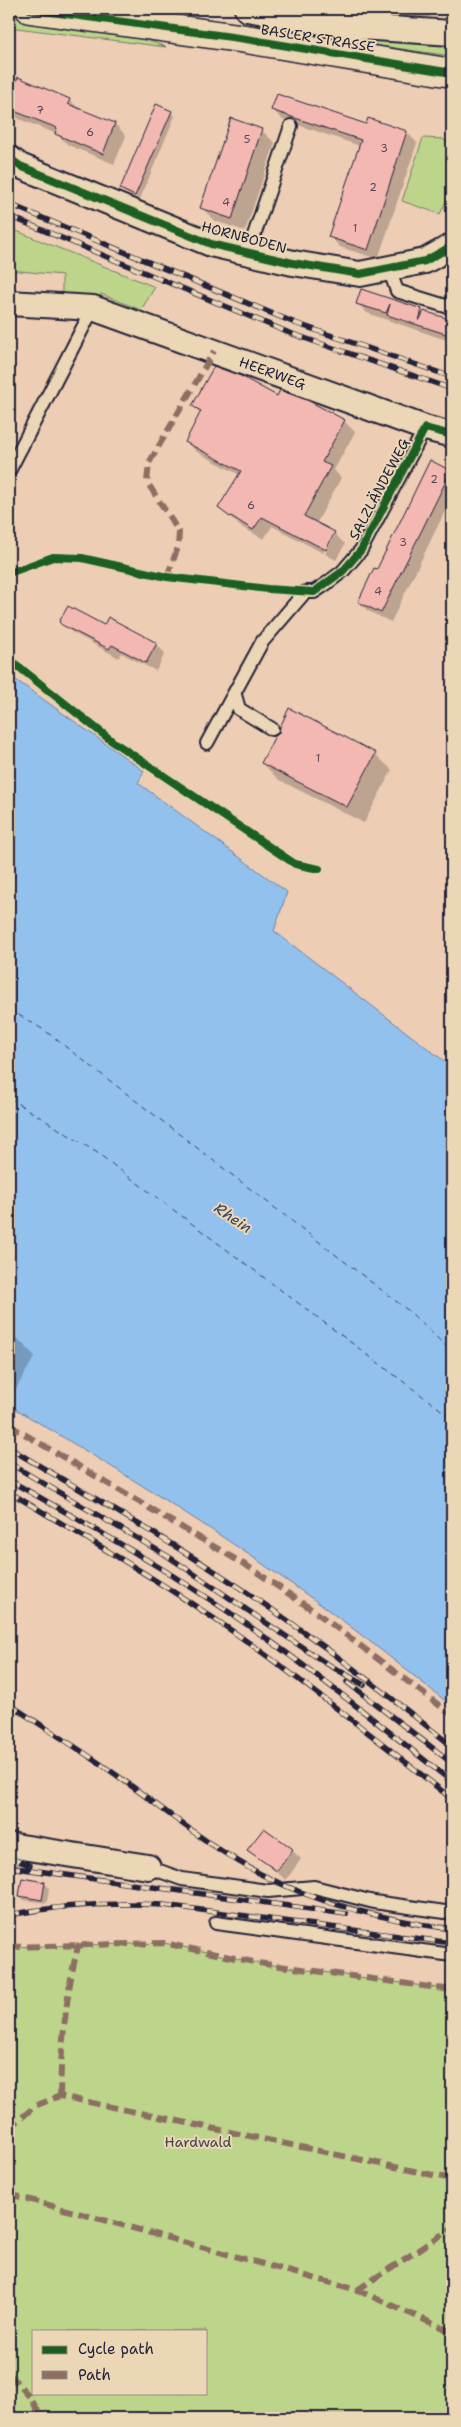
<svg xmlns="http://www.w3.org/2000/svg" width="461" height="2427" font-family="'Shantell Sans',sans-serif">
<rect width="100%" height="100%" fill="#edcdb4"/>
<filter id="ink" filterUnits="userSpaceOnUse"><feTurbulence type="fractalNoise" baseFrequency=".02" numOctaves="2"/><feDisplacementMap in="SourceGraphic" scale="10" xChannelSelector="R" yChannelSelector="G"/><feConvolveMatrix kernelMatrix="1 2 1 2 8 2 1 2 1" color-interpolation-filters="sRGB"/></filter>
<g filter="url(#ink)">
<path fill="#bdd58b" stroke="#707c63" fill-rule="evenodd" d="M9,17l133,21 24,9 -157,-20z
M332,33l120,6v17l-121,-17z
M423,138l20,1 9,7v43l-12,25 -38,-13z
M9,228l146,59 -14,23 -40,-16 -2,7 -37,-7v-19l-53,-5z
M164,1943l94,20 194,27v428h-443v-471zM34,2331h172v62h-172z"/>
<path fill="#93c1ee" stroke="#6681a6" d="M9,675l135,96 -6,12 149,109 -13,39 178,136v639c-52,-41 -104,-83 -159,-121 -92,-65 -188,-123 -284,-180z"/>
<path fill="#0003" d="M410,9h20v8h-15l-5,-4z
M19,79l51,21 10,10 35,14 11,12 -12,28 -46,-19 -11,-11 -38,-15 -10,-10v-6z
M273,110l94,15 2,-5 38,12 10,11 -39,116 -38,-12 -10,-11 30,-90 -77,-26z
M171,112l4,4 -35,83 -14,-6 -5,-4z
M261,130l14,13 -30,88 -30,-10 -13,-13z
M362,291l90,32v19l-85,-29 -9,-9z
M278,397l66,24 11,11 -21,38 7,8 -25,46 18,9 11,11 -9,16 -11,-6 10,-19h-3l-9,18 -51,-27 -8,13 -23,-12 -21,-20 20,-32 -43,-23 -11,-10 15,-28 -7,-8z
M430,462l22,10v40l-6,-3 -55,113 -23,-11 -9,-9 18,-31z
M60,622l44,4 52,18 9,9 -9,18 -35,-18 -2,5 -49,-27z
M280,733l95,21 17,16 -28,53 -85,-43 -17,-17z
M9,1334l9,5 17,17 -26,45z
M249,1850h43l9,9 -15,21z
M45,1883l4,5 -2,15 -23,-3 -4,-5z"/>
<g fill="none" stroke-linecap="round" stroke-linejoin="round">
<path stroke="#39425f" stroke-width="1" stroke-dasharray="6 5" stroke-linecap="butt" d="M9,1009l35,21 366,282 42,40
M9,1098l87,54 356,266"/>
</g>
<path fill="#f3b8b2" stroke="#22223b" d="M18,77l52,22 -2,5 47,19 -12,31 -48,-20 2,-6 -48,-19v-9z
M277,94l89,30 2,-6 39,13 -39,119 -40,-13 33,-97 -90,-30z
M156,104l16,7 -37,85 -15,-7z
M231,118l31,11 -30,90 -32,-11z
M361,289l61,20 -3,12 5,-10 28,9v16l-65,-21 3,-11 -4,9 -30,-9z
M214,366l27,10 36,20 3,-6 29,11 36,19 -23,42 9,4 -27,50 31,16 -9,18 -64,-33 -9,13 -22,-14 -1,1 -12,-9 23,-37 -56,-29 16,-31 -9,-5z
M430,460l21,11 -70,142 -23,-11 16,-34 3,1z
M68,606l36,19 4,-8 49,26 -11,20 -34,-18 -3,4 -47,-24 -3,-3z
M289,708l87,45 -29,54 -86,-44 14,-27 4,-3 1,-6z
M264,1828l29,21 -16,22 -30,-21z
M22,1878l23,4 -3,18 -23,-4z"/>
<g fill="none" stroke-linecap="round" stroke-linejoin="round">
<defs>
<path id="lane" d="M248,253l43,-127
M389,269l8,22 55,17
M9,471l84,-163
M235,695l4,14 33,20
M207,743l55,-101 43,-50h9l12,-8 17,-13 18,-21 64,-122
M148,1867l34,12 86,12 46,-4 60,15 78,11
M216,1923l236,32"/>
<g id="street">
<path d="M247,9l97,17 108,7"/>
<path d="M9,158l11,8 191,78 82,19 67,11 65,-13 27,-15"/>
<path id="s1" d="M9,303l84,5 332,120 27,7"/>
<path d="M9,1845l139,22"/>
</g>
<path id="primary" d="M30,9l216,30 206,34"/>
</defs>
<use href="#lane" stroke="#22223b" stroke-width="16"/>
<use href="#street" stroke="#22223b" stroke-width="28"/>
<use href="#primary" stroke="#22223b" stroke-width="31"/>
<use href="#lane" stroke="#ebd6b5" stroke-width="12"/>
<use href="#street" stroke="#ebd6b5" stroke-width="24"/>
<use href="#primary" stroke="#ebd6b5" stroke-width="28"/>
<defs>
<path id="rail" d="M9,204l286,119 157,54
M9,216l278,116 165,57
M9,1448c84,49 168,97 249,152 67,45 131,96 194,146
M9,1463l160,94 155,105 40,23
M9,1480c79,45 158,89 233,141 72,50 141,106 210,161
M9,1492c77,46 155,91 229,143 73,52 144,108 214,164
M347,1682l105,81
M9,1704c39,26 79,50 117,78 48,35 95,74 149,99 46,22 94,34 145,43
M9,1858l21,7
M9,1867l337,47
M9,1915c51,-10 102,-13 154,-10l289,38
M412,1923l40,6"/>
</defs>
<use href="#rail" stroke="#22223b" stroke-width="5.5"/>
<use href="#rail" stroke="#ebd6b5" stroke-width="4" stroke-dasharray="11" stroke-linecap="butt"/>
<path stroke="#8d6e63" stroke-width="6" stroke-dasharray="12 6" stroke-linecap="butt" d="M167,577l11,-30 1,-15 -32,-50 2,-19 65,-112
M9,1425l243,144 65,44 135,102
M9,1947l155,-4 94,20 194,27
M60,2096c1,-49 6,-106 19,-153
M9,2129l26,-23 25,-10 392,83
M9,2194l348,96 95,42
M357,2290l95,-62
M9,2374l21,23 12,21
M9,2390l5,28"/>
<defs>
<path id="cycleway" d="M30,9l216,30 206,34
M9,158l11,8 191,78 82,19 67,11 65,-13 27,-15
M9,573l44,-16 29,1 85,19 101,12 46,3 29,-21 18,-21 64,-122 27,7
M9,659l103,82 183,123 24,5"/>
</defs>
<use href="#cycleway" stroke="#ebd6b5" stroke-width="11"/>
<use href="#cycleway" stroke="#1b5e20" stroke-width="8"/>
</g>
</g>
<g text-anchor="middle" stroke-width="4" stroke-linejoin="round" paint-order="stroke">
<g font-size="11" fill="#564859">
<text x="40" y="114">7</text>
<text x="90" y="136">6</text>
<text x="247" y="143">5</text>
<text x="384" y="152">3</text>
<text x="373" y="191">2</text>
<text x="226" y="206">4</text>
<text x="355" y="232">1</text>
<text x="434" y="483">2</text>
<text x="251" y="509">6</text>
<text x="403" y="546">3</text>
<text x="378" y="595">4</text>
<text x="318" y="762">1</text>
</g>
<g font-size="14" fill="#22223b" stroke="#ebd6b5">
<text transform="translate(318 38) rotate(9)" y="5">BASLER STRASSE</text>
<text transform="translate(244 237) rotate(15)" y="5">HORNBODEN</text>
<text dy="5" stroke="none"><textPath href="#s1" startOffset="275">HEERWEG</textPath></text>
<text transform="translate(379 489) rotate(-62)" y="5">SALZLÄNDEWEG</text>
</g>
<g font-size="14" fill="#41464b" stroke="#ebd6b5">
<text x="198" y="2147">Hardwald</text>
</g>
<g font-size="15" font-style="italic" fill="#39425f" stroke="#ebd6b5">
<text transform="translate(233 1218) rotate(34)" y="5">Rhein</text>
</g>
</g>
<rect width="461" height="2427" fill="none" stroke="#ebd6b5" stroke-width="30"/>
<rect x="15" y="15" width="431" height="2397" fill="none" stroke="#22223b" stroke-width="2" filter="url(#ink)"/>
<rect x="32" y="2330" width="175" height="65" fill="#ebd6b5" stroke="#9b8e84"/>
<rect x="42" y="2346" width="25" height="8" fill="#1b5e20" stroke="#9b8e84"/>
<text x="78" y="2354" font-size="15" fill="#22223b">Cycle path</text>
<rect x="42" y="2371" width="25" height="8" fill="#8d6e63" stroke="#9b8e84"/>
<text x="78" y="2380" font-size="15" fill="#22223b">Path</text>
</svg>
